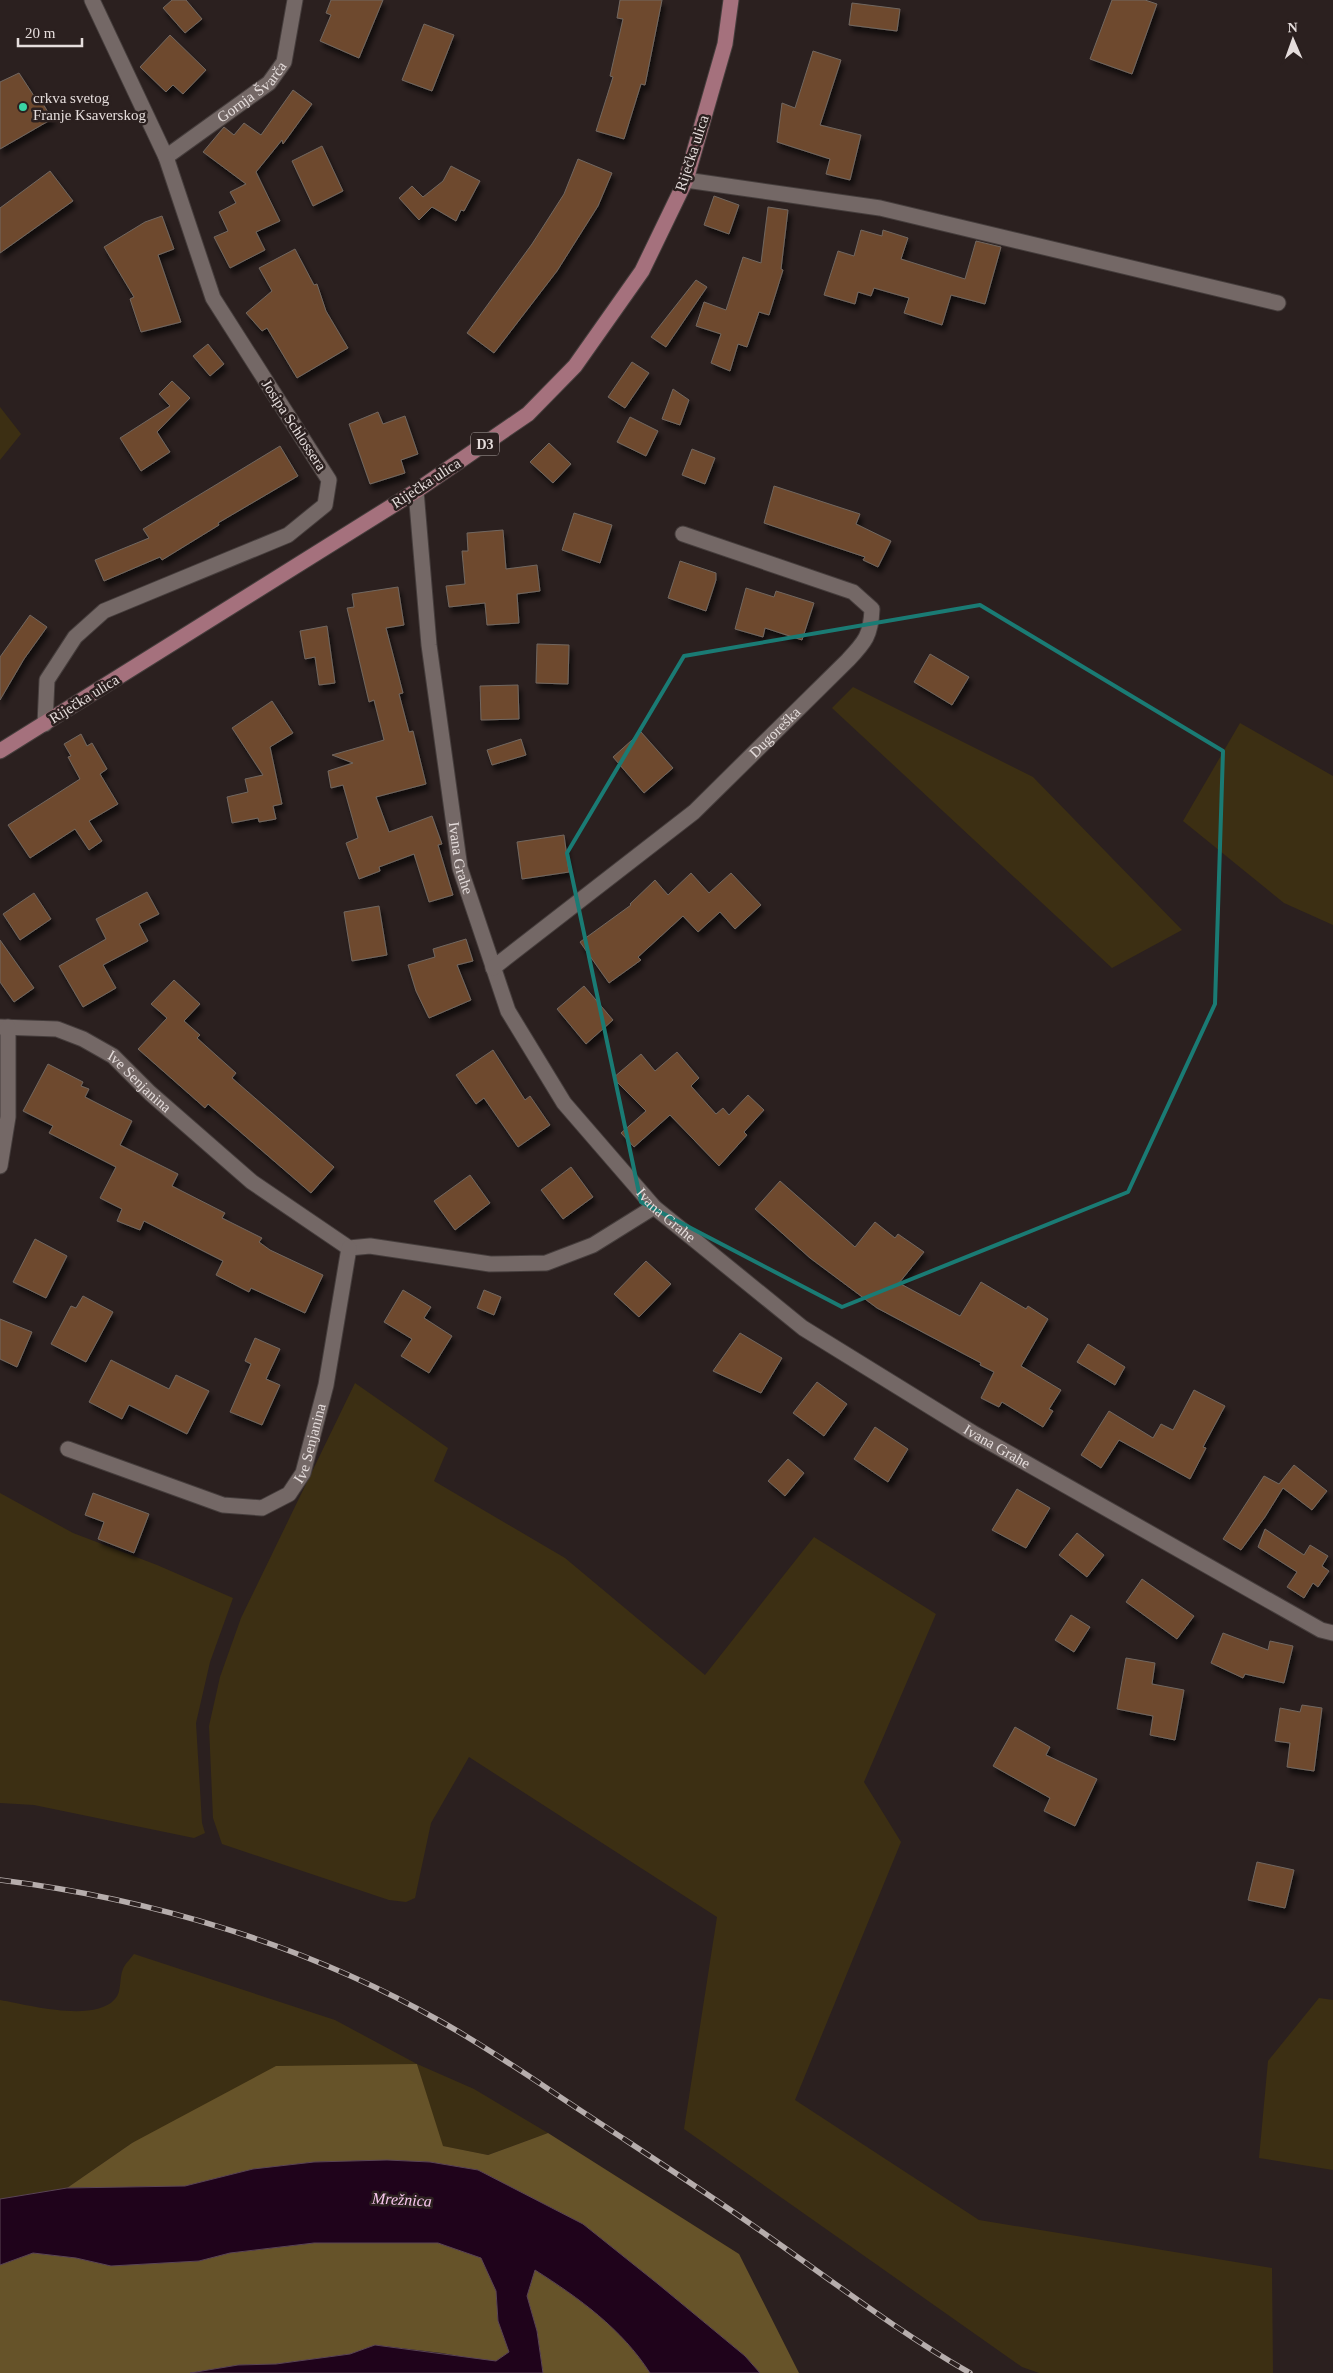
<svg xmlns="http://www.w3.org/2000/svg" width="1333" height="2373" font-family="'Times New Roman',serif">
<defs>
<filter id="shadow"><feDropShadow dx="3" dy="5.5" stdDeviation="2.5" flood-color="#0009"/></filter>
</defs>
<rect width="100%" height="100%" fill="#2b201f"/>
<path fill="#3c2f13" d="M0,407l21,27 -21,26z
M853,687l180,90 149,153 -70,38 -280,-260z
M1240,723l93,53v149l-49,-22 -101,-82z
M355,1383l93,65 -14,33 131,77 140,117 109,-138 122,77 -72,168 37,60 -106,258 184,120 293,48 1,105h-234l-17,-6 -338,-238 33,-212 -248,-160 -38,66 -16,75 -9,4 -17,-2 -167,-56 -9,-26 -4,-92 11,-49 21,-59z
M0,1493l73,40 84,32 76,33 -23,64 -14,61 6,100 3,10 -11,5 -160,-33 -34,-2z
M134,1954l201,66 82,44 57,25 74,44 -60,22 -46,-9 -25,-82 -285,79 -65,45 -67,11v-199c29,5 94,23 115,-1 7,-7 4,-21 8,-30 2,-5 8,-11 11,-15z
M1319,1998l14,2v170l-74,-12 9,-97z"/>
<path fill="#665329" d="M417,2064l26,82 45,9 60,-22 191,121 60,119h-39l-15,-17 -87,-72 -75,-60 -105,-54 -48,-8 -43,-2 -73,2 -61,7 -68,17 -118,2 65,-45 144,-77z
M314,2243h124l43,15 15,33 2,30 11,31 -13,9 -15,-1 -39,-7 -67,-8 -25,9 -74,10 -38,1 -48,8h-190v-108l33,-12 43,5 35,8 88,-5 31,-8z
M535,2270c43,28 87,58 115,103h-107l-6,-42 -10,-35z"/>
<path fill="#1f031b" stroke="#5a4455" d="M387,2160l43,2 48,8 105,54 75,60 87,72 15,17h-110c-28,-44 -71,-75 -115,-103l-8,26 10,35 6,42h-353l48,-8 38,-1 74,-10 25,-9 121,16 13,-9 -11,-31 -2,-30 -15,-33 -43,-15h-124l-84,10 -31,8 -88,5 -35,-8 -43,-5 -33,12v-66l67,-11 118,-2 68,-17 61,-7z"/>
<path fill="#6e4a2e" stroke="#716760" filter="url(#shadow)" d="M172,0h14l16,19 -17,14 -22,-25z
M331,0h52l-24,58 -39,-17 11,-26 -5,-2z
M620,0h42l-17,85 -4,-1 -17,55 -28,-8 17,-54 -3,-1 13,-57 -6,-1z
M1112,0h33l12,4 -25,70 -42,-15z
M852,3l48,6 -3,22 -48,-6z
M424,24l30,11 -22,56 -30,-11z
M170,35l36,35 -23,24 -10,-9 -7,7 -26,-25z
M813,51l28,9 -21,65 41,10 -11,45 -24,-6 4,-15 -53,-17 5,-39 13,5z
M19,73l17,26 3,-2 13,22 -52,30v-67z
M293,90l19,14 -29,40 -1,-4 -26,32 24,49 -24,11 9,18 -35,18 -16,-31 14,-6 -9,-19 17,-9 -6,-11 16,-8 -43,-32 21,-25 10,8 10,-12 17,12z
M322,146l21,45 -30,15 -21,-45z
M578,159l34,14 -14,33 -41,65 -63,82 -27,-20 65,-89 32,-50z
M451,166l29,15 -16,30 -3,-1 -5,11 -24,-14 -13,13 -20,-22 13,-12 11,11 20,-16z
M50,171l23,30 -73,52v-45z
M714,196l25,9 -10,29 -25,-9z
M768,207l20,3 -7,59 2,1 -14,45 -10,-3 -12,35 -9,-3 -8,27 -19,-8 10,-29 -25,-8 8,-24 22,8 17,-53 18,6z
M162,216l12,33 -16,6 23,67 -40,10 -11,-33 4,-2 -30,-50 41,-25z
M861,230l21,6 1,-6 25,8 -7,21 64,20 11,-38 25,6 -16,57 -34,-9 -9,30 -38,-12 5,-15 -35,-10 -3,8 -13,-4 -3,12 -31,-9 14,-44 16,5z
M295,249l19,36 3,-1 9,27 22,37 -51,30 -30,-50 -5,3 -16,-18 26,-22 -13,-23z
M696,280l11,7 -41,60 -15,-10z
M208,344l16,20 -14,12 -17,-20z
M632,362l17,11 -24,35 -17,-11z
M172,381l18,17 -33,34 13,20 -29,19 -21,-33 50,-32 -11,-12z
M673,389l16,11 -9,25 -18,-6z
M378,412l5,12 22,-8 13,38 -17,6 4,13 -35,11 -21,-60z
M630,417l28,14 -12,25 -29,-14z
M549,443l22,21 -18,19 -23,-21z
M280,446l18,30 -80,47 1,2 -57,35 -2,-3 -56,24 -9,-21 54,-22 -6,-9z
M692,449l23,9 -10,26 -23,-9z
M774,486l86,28 -4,10 35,17 -13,26 -15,-7 2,-3 -101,-34z
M574,513l38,12 -12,38 -38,-13z
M503,530l3,39 31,-4 3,26 -23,3 2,29 -32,2 -2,-22 -36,4 -3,-21 19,-2 -3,-33h6l-1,-18z
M680,561l36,12v7l-10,31 -38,-13z
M398,587l6,38 -18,3 17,65 -4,1 10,38 4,-1 13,53 -50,13 13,35 43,-16 10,28 -4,1 15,50 -24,7 -15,-48 -35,13 1,4 -21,8 -13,-36 12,-5 -15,-53 -12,3 -3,-17 25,-8 -21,-8 52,-15 -10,-40 -5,2 -22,-94 7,-1 -2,-13z
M746,588l28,9 2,-6 38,12 -12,37 -37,-12 -2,9 -28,-8z
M30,615l17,12 -23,32 -24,41v-43z
M327,626l8,57 -16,2 -4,-28 -10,2 -5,-28z
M537,644l32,1 -1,39 -32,-1z
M930,654l39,23 -17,28 -38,-23z
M518,685l1,34 -38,1 -1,-34z
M272,701l21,32 -23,14 12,57 -9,2 3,13 -17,3 -1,-4 -26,5 -5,-26 21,-5 -3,-13 18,-4 -31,-47z
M641,732l32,36 -29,25 -31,-36z
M81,734l6,12 5,-3 15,26 -7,5 18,30 -29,17 13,20 -13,9 -14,-21 -45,29 -22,-33 72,-46 -12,-22 3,-1 -7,-12z
M521,739l5,16 -34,10 -5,-15z
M564,835l5,37 -47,7 -5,-37z
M691,873l18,20 22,-20 30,32 -26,24 -15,-17 -22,20 -15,-16 -45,41 3,3 -32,23 -29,-41 51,-37 -1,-1 25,-24 13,15z
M147,892l12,22 -20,10 9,17 -45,24 13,23 -33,19 -24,-41 47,-27 -10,-20z
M34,893l17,26 -31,21 -17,-26z
M379,906l8,49 -35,6 -8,-49z
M466,939l7,22 -16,4 14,35 -42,18 -13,-27 -8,-26 27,-8 -2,-8z
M0,940l34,48 -20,14 -14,-20z
M174,980l26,24 -16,17 16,14 -3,3 39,35 -4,5 102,89 -23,26 -103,-89 -3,4 -67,-59 29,-31 -16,-14z
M584,986l29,34 -27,24 -29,-35z
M493,1050l32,50 5,-4 20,29 -32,22 -34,-49 -8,6 -20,-29z
M677,1052l22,26 -8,8 25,28 7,-6 6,7 19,-20 16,15 -20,22 3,3 -28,31 -49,-51 -36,32 -13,-14 25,-22 -33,-33 28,-24 14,17z
M48,1064l35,18 -2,4 8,3 -4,8 47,24 -12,24 58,29 -6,12 53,27 -3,5 40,20 -3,4 11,8 53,25 -18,38 -54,-25 -2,4 -33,-17 7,-14 -79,-40 -4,9 -23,-9 5,-12 -22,-11 16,-31 -67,-34 4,-7 -30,-15z
M571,1167l22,30 -30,22 -22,-29z
M470,1175l20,28 -35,27 -21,-29z
M780,1181l75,66 20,-25 20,16 3,-4 26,18 -25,31 61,33 21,-34 45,27 2,-3 20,13 -27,47 40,24 -12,19 4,2 -10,16 -41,-25 -3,5 -18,-9 13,-26 -14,-7 1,-2 -104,-55 -67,-50 -55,-49z
M35,1239l32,17 -21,42 -33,-16z
M646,1261l25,23 -32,33 -25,-23z
M403,1290l28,17 -7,11 28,18 -23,37 -28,-17 11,-17 -28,-17z
M484,1290l17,7 -7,18 -17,-7z
M83,1296l30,16 -27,50 -35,-18 20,-38 5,2z
M0,1319l32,13 -15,35 -17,-8z
M740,1333l42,25 -21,35 -48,-22z
M255,1338l25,11 -14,30 14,6 -18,40 -32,-13 21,-48 -6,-3z
M1088,1344l37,23 -10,18 -38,-23z
M111,1360l58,29 7,-14 33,16 -22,43 -58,-29 -7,14 -33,-17z
M817,1382l30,22 -23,32 -31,-23z
M1194,1390l31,16 -22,41 3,1 -16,31 -71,-39 -18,28 -20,-13 28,-44 44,27 8,-14 12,6z
M875,1427l33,22 -20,33 -34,-23z
M788,1459l16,14 -19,23 -17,-15z
M1294,1465l33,26 -15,19 -29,-22 -18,29 -24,33 -18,-11 41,-63 15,8z
M1017,1489l33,19 -24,40 -34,-18z
M93,1493l56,21 -15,39 -36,-14 6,-17 -19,-7z
M1265,1529l39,26 6,-10 18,11 -6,10 7,5 -11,16 -5,-4 -9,15 -17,-11 10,-15 -39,-25z
M1077,1533l27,22 -17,22 -28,-22z
M1142,1579l52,37 -17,23 -51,-37z
M1071,1615l19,12 -16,25 -19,-12z
M1223,1633l45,17 2,-9 23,5 -9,37 -39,-9 -2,4 -32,-15z
M1126,1658l29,5 -3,21 32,6 -9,50 -25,-5 3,-19 -36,-7z
M1302,1705l20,3 -8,63 -27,-4 3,-24 -15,-2 5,-33 20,4z
M1015,1727l35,20 -4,8 51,24 -22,47 -31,-15 6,-13 -57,-32z
M1257,1862l37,8 -9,38 -37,-8z"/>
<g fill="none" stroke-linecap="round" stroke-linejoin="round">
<defs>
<g id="minor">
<path id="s1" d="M166,157l103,-74 15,-21 11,-62"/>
<path d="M686,180l194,28 398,95"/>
<path id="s2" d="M416,491l13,154 31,223 48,143 56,92 90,104 149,121 170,105 348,197 12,3"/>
<path d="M45,724l2,-44 28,-43 29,-26 184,-76 37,-30 4,-25 -116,-182 -47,-141 -74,-157"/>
<path id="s3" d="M493,968l201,-156 154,-152c17,-18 23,-25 24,-51l-19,-17 -170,-58"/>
<path id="s4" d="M0,1027l57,2 26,10 30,17 37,37 102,89 97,66 21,-2 120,18 56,-1 47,-18 61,-38"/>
<path d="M0,1166l8,-49v-90"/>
<path id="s5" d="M68,1449l155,56 39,3 27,-14 14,-21 23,-88 23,-137"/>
</g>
<path id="primary" d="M0,751l416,-260 112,-77 47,-48 67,-95 44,-91 39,-136 6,-44"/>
</defs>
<use href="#minor" stroke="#453d3c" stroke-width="17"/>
<use href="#primary" stroke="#453d3c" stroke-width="17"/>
<use href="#minor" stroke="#746866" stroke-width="15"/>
<use href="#primary" stroke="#a5717d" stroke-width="15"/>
<defs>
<path id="rail" d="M0,1880c152,19 306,65 440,141 52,29 100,63 149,95 56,37 112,73 166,111 71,49 140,103 215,146"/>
</defs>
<use href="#rail" stroke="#b6adac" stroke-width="5.5"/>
<use href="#rail" stroke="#2b201f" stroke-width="4" stroke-dasharray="11" stroke-linecap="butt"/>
</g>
<path fill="none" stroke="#1a7b74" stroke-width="4" stroke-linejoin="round" d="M980,605l243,146 -8,253 -87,188 -286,115 -201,-105 -74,-349 117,-197z"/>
<circle fill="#3ad4a5" stroke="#2b201f" stroke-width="2" cx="23" cy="107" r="5"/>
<g text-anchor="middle" stroke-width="5" stroke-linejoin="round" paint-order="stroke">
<rect fill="#2b201f" stroke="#ada4a3" stroke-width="1" x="471" y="432.5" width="28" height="23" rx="4"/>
<g font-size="14" font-weight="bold" fill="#e5dddc">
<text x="485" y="449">D3</text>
</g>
<g font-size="15" fill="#e5dddc" stroke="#2b201f">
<text dy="5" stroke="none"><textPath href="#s1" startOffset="108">Gornja Švarča</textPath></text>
<text transform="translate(692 153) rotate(-72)" y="5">Riječka ulica</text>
<text transform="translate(294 425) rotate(57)" y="5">Josipa Schlossera</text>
<text transform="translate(426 483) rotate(-33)" y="5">Riječka ulica</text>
<text transform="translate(84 699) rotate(-32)" y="5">Riječka ulica</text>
<text dy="5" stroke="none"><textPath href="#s3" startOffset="368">Dugoreška</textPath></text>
<text dy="5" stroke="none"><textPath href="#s2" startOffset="370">Ivana Grahe</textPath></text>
<text dy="5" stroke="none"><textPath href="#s4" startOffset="156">Ive Senjanina</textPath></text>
<text dy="5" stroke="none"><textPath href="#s2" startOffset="790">Ivana Grahe</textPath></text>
<text dy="5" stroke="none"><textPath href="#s5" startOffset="290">Ive Senjanina</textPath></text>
<text dy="5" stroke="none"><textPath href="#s2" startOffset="1195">Ivana Grahe</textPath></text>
</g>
<g font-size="15" fill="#e5dddc" stroke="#2b201f" text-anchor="start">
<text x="33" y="103">crkva svetog<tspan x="33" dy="17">Franje Ksaverskog</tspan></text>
</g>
<g font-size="16" font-style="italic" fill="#f9c7ee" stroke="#2b201f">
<text transform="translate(402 2199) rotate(3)" y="6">Mrežnica</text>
</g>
</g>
<g transform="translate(1293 40) rotate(358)" stroke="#2b201f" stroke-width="4" paint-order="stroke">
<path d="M0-4L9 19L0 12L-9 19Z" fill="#e5dddc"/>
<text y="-8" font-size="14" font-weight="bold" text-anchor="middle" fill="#e5dddc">N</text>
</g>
<path d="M18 38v8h64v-8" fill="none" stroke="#e5dddc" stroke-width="2.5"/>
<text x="25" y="38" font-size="15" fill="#e5dddc" stroke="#2b201f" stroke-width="4" paint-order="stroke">20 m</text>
</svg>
